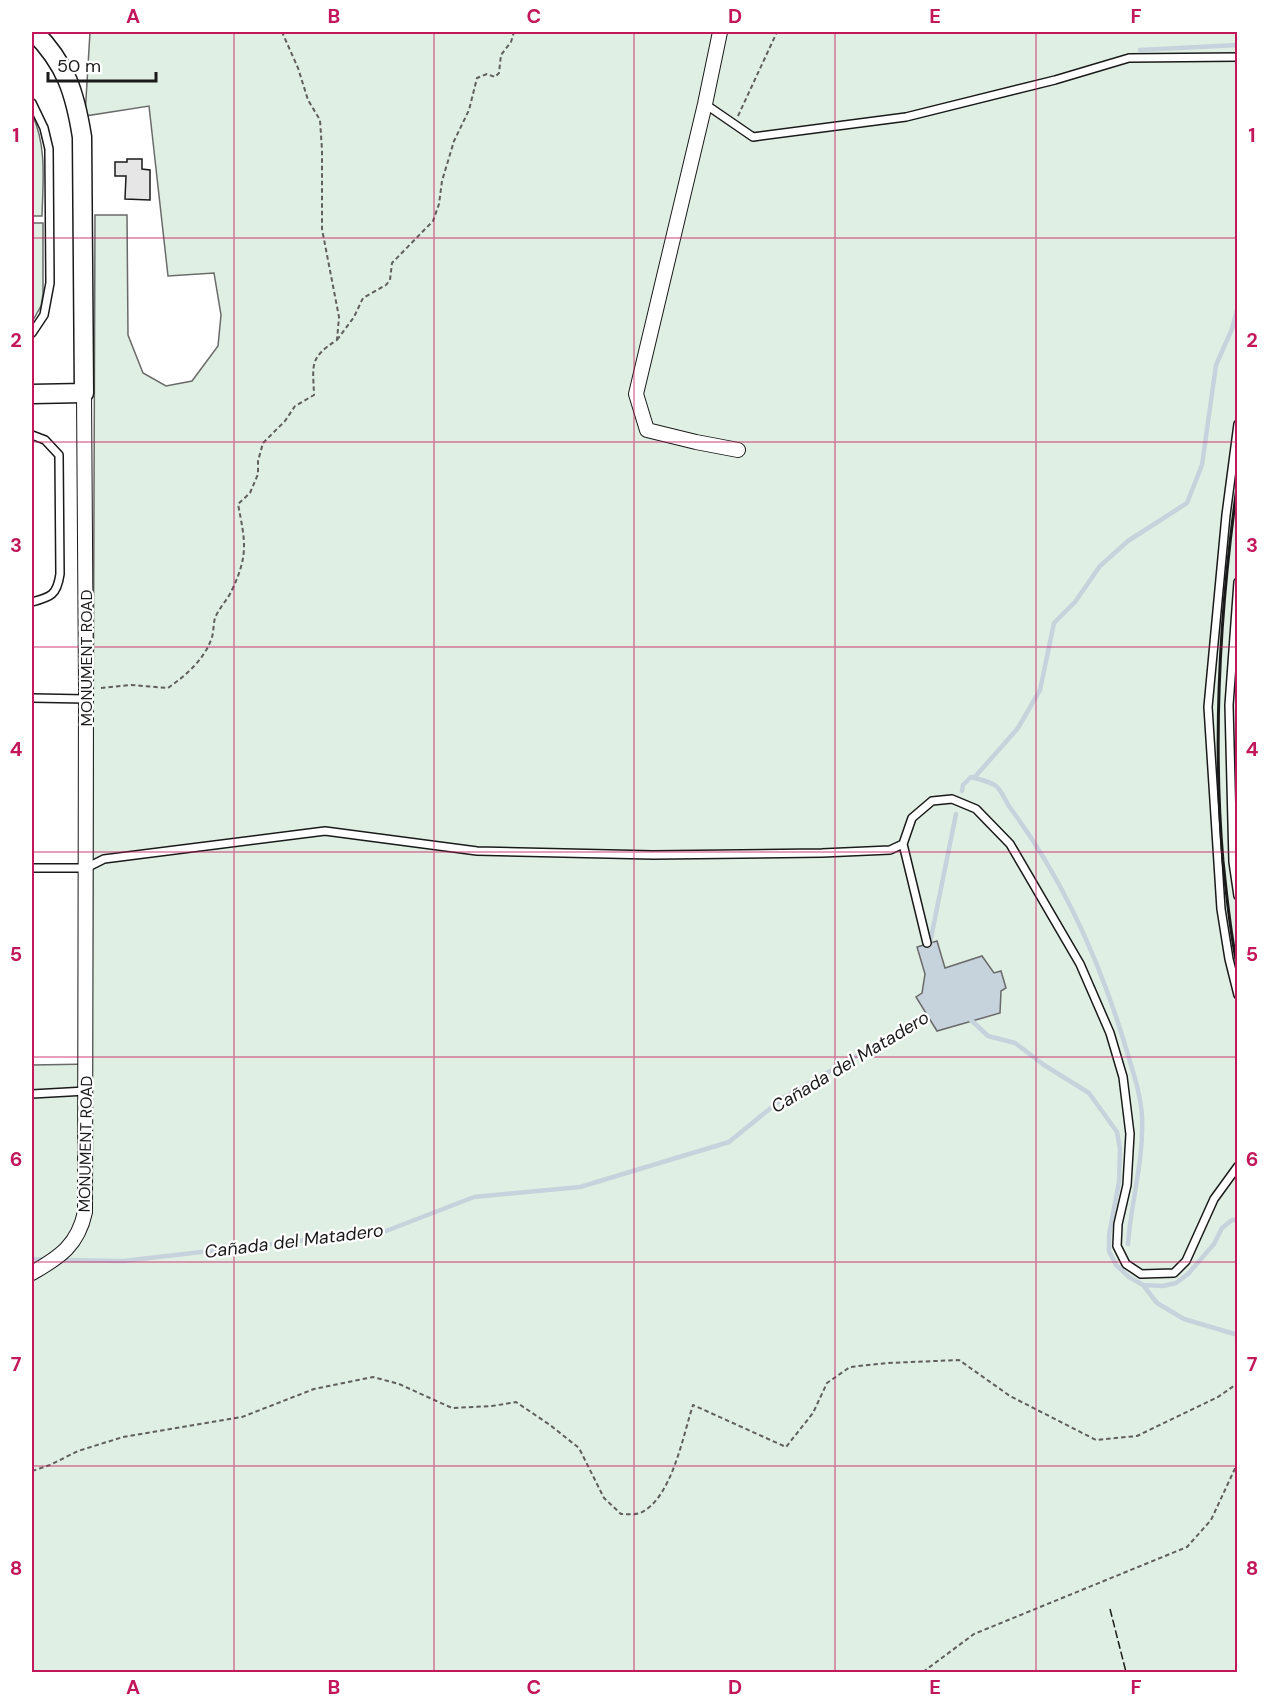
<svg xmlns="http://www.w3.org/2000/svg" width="1269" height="1704" font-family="'DM Sans',sans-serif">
<rect width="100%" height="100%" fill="#fff"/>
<path fill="#e0efe3" stroke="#6a6a6a" stroke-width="1.5" d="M90,32h1147v1640h-1205v-607l60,-1 3,-849h32l1,120 15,38 23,13 26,-5 26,-35 3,-31 -7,-42 -46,3 -19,-170 -64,10z
M32,114c15,32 11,67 10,102h-10z
M32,223h11v71l-2,12 -9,16z"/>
<path fill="#c6d2dc" stroke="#6a6a6a" stroke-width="1.5" d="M937,941l8,27 37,-12 12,17 7,-2 5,17 -5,3 -1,22 -63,18 -21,-34 6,-4 3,-19 -8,-27z"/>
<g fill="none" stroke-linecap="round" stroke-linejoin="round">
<path stroke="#c6d2dc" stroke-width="4.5" d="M1140,50l98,-5
M974,778l44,-50 22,-38 14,-67 21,-21 25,-36 28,-25 59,-38 15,-38 14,-100 16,-36 6,-23
M962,791l1,-6 8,-8c8,2 18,4 25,9 7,6 10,17 15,23 54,73 92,160 117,246 6,20 13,41 14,62 2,43 -11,85 -14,127
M931,947l-1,-4 26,-129
M970,1019l18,17 27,7 29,22 45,28 28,39 3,17 -1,33 -10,53v16l7,14 13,12 14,8 20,1 13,-3 12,-9 26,-30 8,-16 10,-8h6
M32,1259l15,1
M59,1260l64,1 263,-30 88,-34 106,-10 149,-45 54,-44 147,-84
M1143,1285l14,18 27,16 54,16"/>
</g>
<path fill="#e6e6e6" stroke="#1a1a1a" stroke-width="1.5" d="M127,159h15v10l8,1v30l-25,-1 1,-23h-11v-14h12z"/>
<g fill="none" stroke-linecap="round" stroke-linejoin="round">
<defs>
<path id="lane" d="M32,103l12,25 5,21 1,134 -6,32 -12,18
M705,104l48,33 153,-20 149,-37 74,-22 109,-1
M1238,424l-12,91 -18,192 13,202 8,50 9,36
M32,435l13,5 14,15 1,119c-3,21 -9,23 -28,28
M1238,582l-9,123 4,157 5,34
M32,698l54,1
M903,844l24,99
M32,868h54l18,-9 221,-28 152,20 176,4 169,-2 68,-3 13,-6 9,-26 20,-17 20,-2 24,10 34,35 70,120 30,69 13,44 7,57 -3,51 -9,39 -1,22 9,18 15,10 33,-1 12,-12 28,-62 24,-33
M32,1094l54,-3"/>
<path id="street" d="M720,32l-15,72 -69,290 11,36 49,12 42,8
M32,1273c28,-16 46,-28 53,-61l1,-524 -2,-295"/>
<path id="secondary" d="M32,394l52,-1 -2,-256c-7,-44 -16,-73 -48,-105"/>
</defs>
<use href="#lane" stroke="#1a1a1a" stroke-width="10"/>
<use href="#street" stroke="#1a1a1a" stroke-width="16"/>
<use href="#secondary" stroke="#1a1a1a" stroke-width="21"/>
<path stroke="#5f5f5f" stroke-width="2" stroke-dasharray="4.5 3" stroke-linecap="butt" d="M738,116l39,-84
M337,340l17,-23 9,-19 23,-13 4,-5 2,-17 41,-42 6,-17 3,-23 12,-40 15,-31 8,-32 10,-4 8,3 4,-4 2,-18 10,-13 3,-10
M101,688l30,-3 37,3c17,-12 35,-27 43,-48 3,-7 2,-15 4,-22 4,-10 13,-19 17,-28 17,-36 13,-49 6,-86l12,-11 8,-19v-13l5,-18 22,-22 10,-15 19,-11c-1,-31 -5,-37 23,-55l2,-23 -17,-88v-79l-2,-30 -12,-20 -10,-32 -16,-36
M32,1471l18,-6 28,-14 45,-14 119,-20 72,-28 59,-12 26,7 53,24 40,-2 24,-4 34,23 29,23 25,50 17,16c6,0 14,1 19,-1 32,-14 43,-78 53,-108l93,42 27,-34 14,-30 23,-16 37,-4 72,-3 51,36 86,44 41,-4 81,-39 20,-14
M32,1620v6
M923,1672l51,-38 213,-87 24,-27 27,-58
M969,1672h21"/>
<use href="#lane" stroke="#fff" stroke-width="7"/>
<use href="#street" stroke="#fff" stroke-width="14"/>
<use href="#secondary" stroke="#fff" stroke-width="18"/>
<path stroke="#1a1a1a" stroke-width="1.5" stroke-dasharray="8 3" stroke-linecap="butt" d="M1110,1609l16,63"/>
<path stroke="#1a1a1a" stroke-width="3" d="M1238,480c-18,127 -26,252 -15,381 4,36 7,73 15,108"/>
</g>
<path fill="none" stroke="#c2185b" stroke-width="1.5" stroke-opacity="0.55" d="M234,32v1640M434,32v1640M634,32v1640M835,32v1640M1036,32v1640M32,238h1206M32,442h1206M32,647h1206M32,852h1206M32,1057h1206M32,1262h1206M32,1466h1206"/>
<g text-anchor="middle" stroke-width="4.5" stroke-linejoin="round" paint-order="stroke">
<g font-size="16" fill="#1a1a1a" stroke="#fff">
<text transform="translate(86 658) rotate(-90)" y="6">MONUMENT ROAD</text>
<text transform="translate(85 1144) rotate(-89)" y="6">MONUMENT ROAD</text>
</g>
<g font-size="18" font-style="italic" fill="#1a1a1a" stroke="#fff">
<text transform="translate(850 1062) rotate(-31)" y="6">Cañada del Matadero</text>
<text transform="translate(294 1241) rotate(-7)" y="6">Cañada del Matadero</text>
</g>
</g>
<rect width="1269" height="1704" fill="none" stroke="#ffffff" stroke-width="66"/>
<path d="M48 72v9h108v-9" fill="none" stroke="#1a1a1a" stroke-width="3"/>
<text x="57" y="72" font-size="18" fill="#1a1a1a" stroke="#ffffff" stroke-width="4.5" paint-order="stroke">50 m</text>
<rect x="33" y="33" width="1203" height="1638" fill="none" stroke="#c2185b" stroke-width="2"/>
<g font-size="20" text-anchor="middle" font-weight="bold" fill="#c2185b">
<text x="133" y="23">A</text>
<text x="334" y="23">B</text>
<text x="534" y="23">C</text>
<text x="735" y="23">D</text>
<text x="935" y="23">E</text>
<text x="1136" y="23">F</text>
<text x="16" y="142">1</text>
<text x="1252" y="142">1</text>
<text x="16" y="347">2</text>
<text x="1252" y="347">2</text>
<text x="16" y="552">3</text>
<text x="1252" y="552">3</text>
<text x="16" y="756">4</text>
<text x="1252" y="756">4</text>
<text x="16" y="961">5</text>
<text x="1252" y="961">5</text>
<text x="16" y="1166">6</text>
<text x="1252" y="1166">6</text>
<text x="16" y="1371">7</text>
<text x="1252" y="1371">7</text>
<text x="16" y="1575">8</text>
<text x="1252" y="1575">8</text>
<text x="133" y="1694">A</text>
<text x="334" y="1694">B</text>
<text x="534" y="1694">C</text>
<text x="735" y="1694">D</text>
<text x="935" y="1694">E</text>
<text x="1136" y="1694">F</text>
</g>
</svg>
